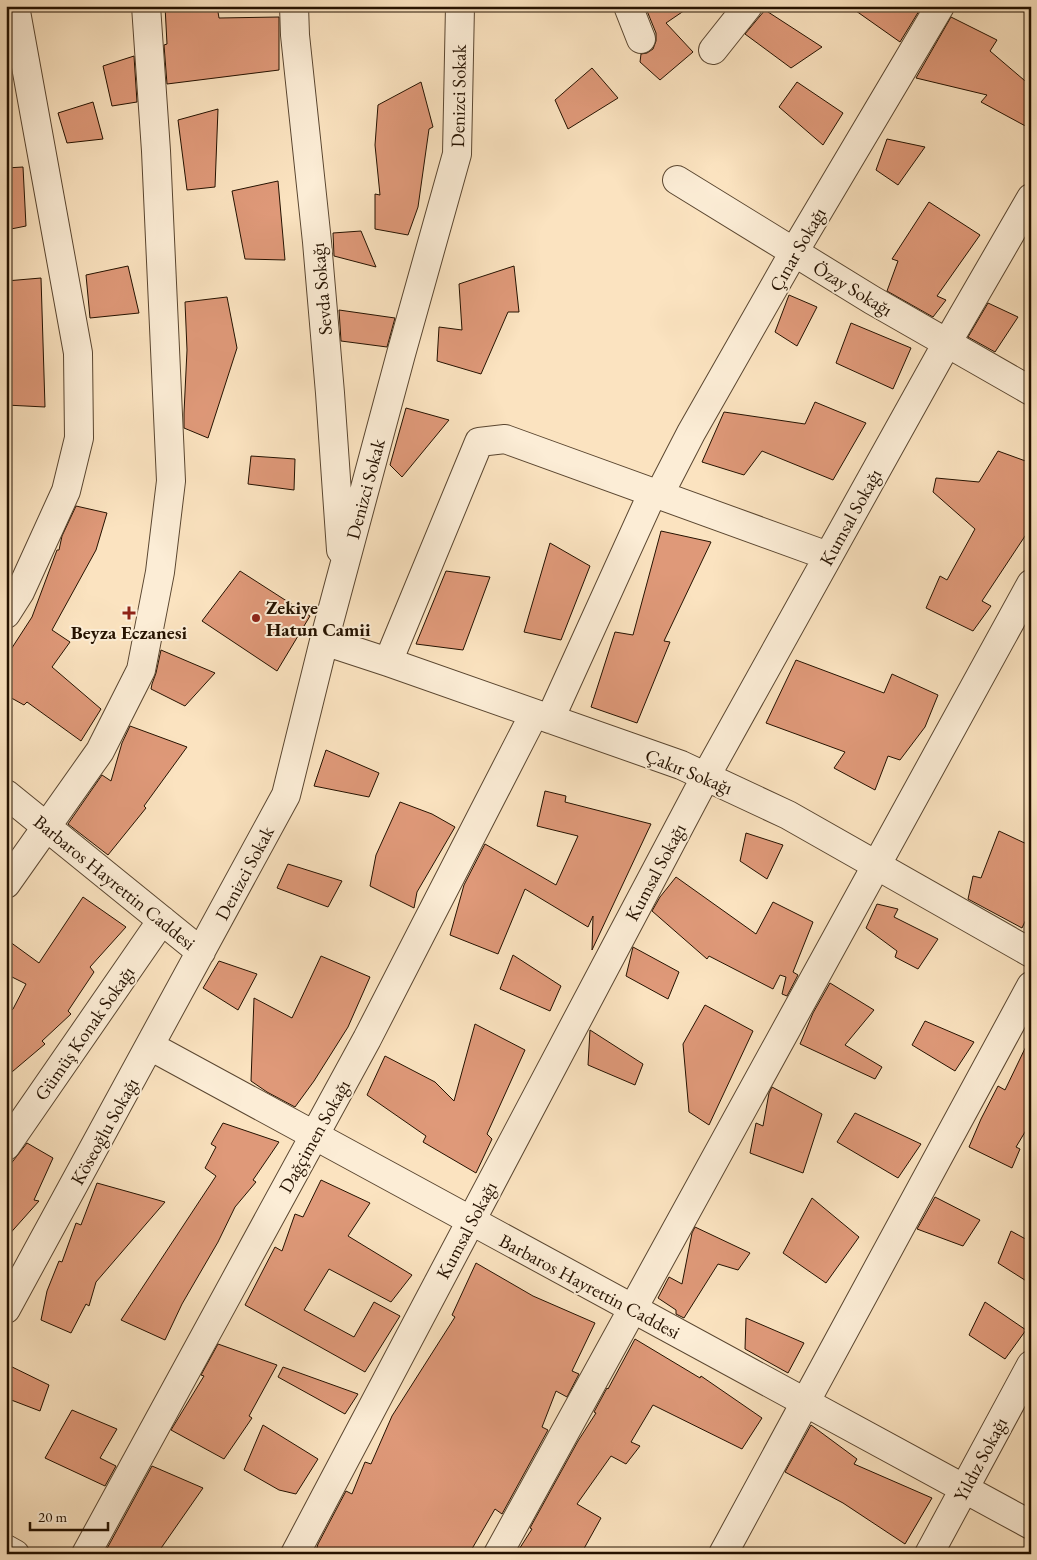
<svg xmlns="http://www.w3.org/2000/svg" width="1037" height="1560" font-family="'EB Garamond',serif">
<rect width="100%" height="100%" fill="#fbe3c0"/>
<filter id="stains"><feTurbulence type="fractalNoise" baseFrequency=".004" numOctaves="4"/><feColorMatrix values="0 0 0 0 .2 0 0 0 0 .09 0 0 0 0 .02 0 0 0 .5 -.17"/></filter>
<radialGradient id="worn" r=".72"><stop offset=".6" stop-color="#630" stop-opacity="0"/><stop offset="1" stop-color="#630" stop-opacity=".3"/></radialGradient>
<path fill="#df9979" stroke="#251200" d="M165,6h52l2,12 60,-1v53l-112,14 -3,-39 3,-1z
M645,6h46l-25,17 27,29 -33,28 -20,-18 1,-8 6,-1 6,-4 3,-8v-8z
M849,6h73l-22,36z
M765,10l57,37 -31,21 -46,-34z
M951,17l46,23 -7,11 41,35v43l-50,-27 6,-7 -71,-17z
M134,56l3,46 -25,4 -9,-40z
M592,68l26,30 -50,31 -13,-29z
M421,82l12,45 -4,2 -11,78 -10,28 -33,-6v-35l5,1 -5,-50 3,-40z
M797,82l46,31 -20,32 -44,-38z
M93,102l10,37 -36,4 -9,-30z
M218,109l-3,78 -28,3 -9,-70z
M887,139l38,8 -27,38 -22,-15z
M23,167l3,59 -20,4v-62z
M278,181l7,79 -40,-1 -13,-68z
M929,202l51,33 -43,61 9,4 -13,17 -46,-26 11,-30 -6,-2z
M361,231l15,36 -42,-11 -1,-23z
M128,266l11,47 -49,5 -4,-43z
M514,266l5,46h-11l-27,62 -44,-13 2,-34 23,3 -3,-46z
M41,278l4,129 -39,-2v-124z
M789,295l28,12 -20,39 -22,-14z
M227,297l10,51 -29,90 -24,-10v-15l3,-63 -2,-48z
M988,303l30,14 -23,35 -27,-15z
M339,310l56,8 -8,29 -46,-6z
M851,323l60,25 -18,41 -57,-26z
M815,402l51,21 -33,57 -71,-29 -18,24 -42,-13 22,-50 81,12z
M406,408l43,12 -47,57 -12,-12z
M998,451l33,12v64l-49,74 9,5 -18,25 -47,-23 14,-32 7,4 28,-51 -42,-37 3,-14 43,4z
M251,456l44,3 -1,31 -46,-6z
M76,506l31,7 -11,37 -44,80 18,12 -18,25 49,42 -20,32 -54,-39 -3,3 -18,-10v-38l26,-40 25,-67h2l3,-14z
M661,531l50,11 -47,99 6,1 -33,81 -46,-16 24,-75 18,3z
M550,543l40,23 -29,74 -37,-8z
M240,571l70,45 -33,55 -75,-50z
M446,571l44,6 -27,73 -47,-6z
M161,650l54,23 -30,33 -34,-17 1,-5 4,-11z
M796,660l88,33 8,-19 46,21 -13,32 -25,33 -12,-4 -13,34 -41,-22 11,-16 -79,-29z
M130,726l57,21 -43,59 2,2 -38,47 -40,-31 34,-49 9,6 11,-38z
M326,750l53,23 -10,24 -55,-11z
M545,791l21,5 -1,6 86,22 -59,126 1,-34 -5,11 -63,-38 -27,65 -48,-19 14,-50 21,-41 71,41 22,-49 -41,-10z
M400,802l32,12 23,13 -38,65 -3,16 -44,-22 6,-31z
M999,831l32,15v63l-9,19 -54,-29 5,-23 8,2z
M746,833l37,12 -16,34 -27,-18z
M288,864l54,17 -14,26 -51,-19z
M676,877l80,57 17,-32 40,20 -20,50 5,3 -11,21 -5,-2 4,-17 -6,-2 -7,14 -64,-33 -2,3 -55,-48 8,-14z
M83,897l43,30 -36,40 4,5 -26,39 3,3 -29,27 3,3 -39,33v-61l7,-7 13,-25 -20,-10v-35l33,24z
M877,904l21,5 -4,8 44,22 -20,30 -23,-12 2,-6 -31,-23z
M633,947l46,25 -11,27 -42,-23z
M513,955l48,31 -11,25 -50,-22z
M321,956l49,21 -22,50 -34,54 -19,26 -28,-15 -16,-11 3,-83 38,20z
M219,961l38,13 -19,36 -35,-22z
M830,983l44,27 -29,35 37,22 -7,12 -75,-35 13,-31z
M705,1005l48,26 -44,94 -20,-13 -6,-68z
M925,1021l49,21 -19,29 -43,-26z
M475,1024l50,26 -38,84 5,5 -16,34 -53,-31 3,-6 -59,-41 18,-39 50,26 19,19z
M590,1030l53,34 -8,21 -47,-20z
M1031,1036v86l-15,25 4,2 -8,19 -43,-21 12,-28 17,-33 7,4z
M772,1087l50,27 -19,59 -53,-20 6,-30 7,3 6,-33z
M855,1113l66,31 -23,34 -61,-36z
M223,1123l56,19 -26,38 3,2 -21,25 -17,35 -36,62 -17,36 -44,-20 95,-144 -11,-8 11,-21 -5,-3z
M27,1143l26,15 -19,42 5,1 -33,37v-68z
M321,1180l49,23 -22,33 64,39 -21,27 -62,-33 -25,41 50,27 20,-35 26,14 -35,56 -120,-67 30,-58 7,4 13,-37 8,3z
M97,1183l68,19 -69,80 -7,24 -3,-2 -15,29 -30,-13 6,-29 12,-30 3,1 14,-39 5,2z
M935,1197l45,23 -17,26 -46,-17z
M812,1198l47,39 -33,46 -43,-30z
M695,1227l55,26 -12,17 -20,-6 -34,54 -8,-4v-4l-18,-12 11,-21 13,7 10,-51z
M1011,1231l20,11v42l-33,-21z
M476,1263l57,33 62,27 -23,48 7,3 -12,23 -11,-6 -14,36 6,3 -46,84 -7,-5 -26,45h-154l3,-10 28,-53 6,3 13,-32 6,2 21,-48 63,-99 -3,-2z
M985,1302l41,28 -21,29 -36,-24z
M746,1318l58,25 -16,30 -43,-24z
M635,1339l65,39 1,-2 61,42 -20,31 -89,-44 -22,37 9,4 -14,18 -15,-8 -34,48 24,14 -20,36h-65l16,-25 -2,-1 48,-87 18,-28 -2,-1 13,-24 1,1z
M218,1344l59,21 -28,51 3,2 -28,41 -53,-29 33,-54 -3,-1z
M6,1364l43,21 -9,26 -34,-13z
M283,1367l75,27 -13,20 -67,-37z
M72,1410l45,19 -17,29 16,8 -11,20 -60,-28z
M263,1425l55,34 -22,35 -17,-4 -35,-20z
M811,1425l46,34 -3,5 78,34 -27,46 -62,-41 -58,-31z
M152,1466l51,22 -46,66h-53z"/>
<g fill="none" stroke-linecap="round" stroke-linejoin="round">
<defs>
<path id="minor" d="M294,6l1,29 22,207 13,151 11,157
M628,6l13,33
M713,50l35,-44
M677,180l195,120 159,91
M659,495l32,-62 103,-181 146,-246
M6,614l14,-22 46,-101 13,-53 -1,-85 -63,-347
M324,641l64,21 293,103 107,50 243,138
M388,662l91,-220 26,-3 323,117
M550,719l103,-227
M6,794l195,158
M6,884l94,-133 41,-81 19,-98 11,-91 -15,-330 -10,-145
M150,1046l881,479
M6,1146l156,-226
M6,1309l280,-514 38,-154 77,-287 56,-200 3,-148
M6,1549l9,5
M86,1554l281,-515 167,-325
M295,1554l411,-778 241,-433 84,-145
M498,1554l533,-970
M723,1554l308,-568
M929,1554l102,-189"/>
</defs>
<use href="#minor" stroke="#5a4630" stroke-width="30"/>
<use href="#minor" stroke="#fcedd6" stroke-width="28"/>
</g>
<g fill="#8f2418" stroke="#fcedd6" stroke-width="2">
<path d="M126.5 605.5h5v5h5v5h-5v5h-5v-5h-5v-5h5z"/>
<circle cx="256" cy="618" r="5"/>
</g>
<g text-anchor="middle" stroke-width="4" stroke-linejoin="round" paint-order="stroke">
<g font-size="19" fill="#251200" stroke="#fcedd6">
<text transform="translate(458 96) rotate(-89)" y="7">Denizci Sokak</text>
<text transform="translate(797 249) rotate(-60)" y="7">Çınar Sokağı</text>
<text transform="translate(853 288) rotate(31)" y="7">Özay Sokağı</text>
<text transform="translate(321 289) rotate(-95)" y="7">Sevda Sokağı</text>
<text transform="translate(365 489) rotate(-75)" y="7">Denizci Sokak</text>
<text transform="translate(850 517) rotate(-61)" y="7">Kumsal Sokağı</text>
<text transform="translate(689 771) rotate(22)" y="7">Çakır Sokağı</text>
<text transform="translate(655 872) rotate(-62)" y="7">Kumsal Sokağı</text>
<text transform="translate(244 873) rotate(-62)" y="7">Denizci Sokak</text>
<text transform="translate(115 882) rotate(39)" y="7">Barbaros Hayrettin Caddesi</text>
<text transform="translate(84 1033) rotate(-55)" y="7">Gümüş Konak Sokağı</text>
<text transform="translate(104 1131) rotate(-61)" y="7">Köseoğlu Sokağı</text>
<text transform="translate(314 1136) rotate(-61)" y="7">Dağçimen Sokağı</text>
<text transform="translate(466 1230) rotate(-62)" y="7">Kumsal Sokağı</text>
<text transform="translate(590 1286) rotate(28)" y="7">Barbaros Hayrettin Caddesi</text>
<text transform="translate(980 1459) rotate(-62)" y="7">Yıldız Sokağı</text>
</g>
<g font-size="19" font-weight="bold" fill="#251200" stroke="#fcedd6" text-anchor="start">
<text x="266" y="614">Zekiye<tspan x="266" dy="22">Hatun Camii</tspan></text>
<text x="129" y="639" text-anchor="middle">Beyza Eczanesi</text>
</g>
</g>
<rect width="1037" height="1560" fill="none" stroke="#fbe3c0" stroke-width="25"/>
<rect x="8" y="8" width="1022" height="1545" fill="none" stroke="#251200" stroke-width="2.5"/>
<rect x="12" y="12" width="1012" height="1535" fill="none" stroke="#251200"/>
<path d="M30 1522v8h78v-8" fill="none" stroke="#251200" stroke-width="2.5"/>
<text x="38" y="1522" font-size="15" fill="#251200" stroke="#fcedd6" stroke-width="4" paint-order="stroke">20 m</text>
<rect width="100%" height="100%" filter="url(#stains)"/>
<rect width="100%" height="100%" fill="url(#worn)"/>
</svg>
